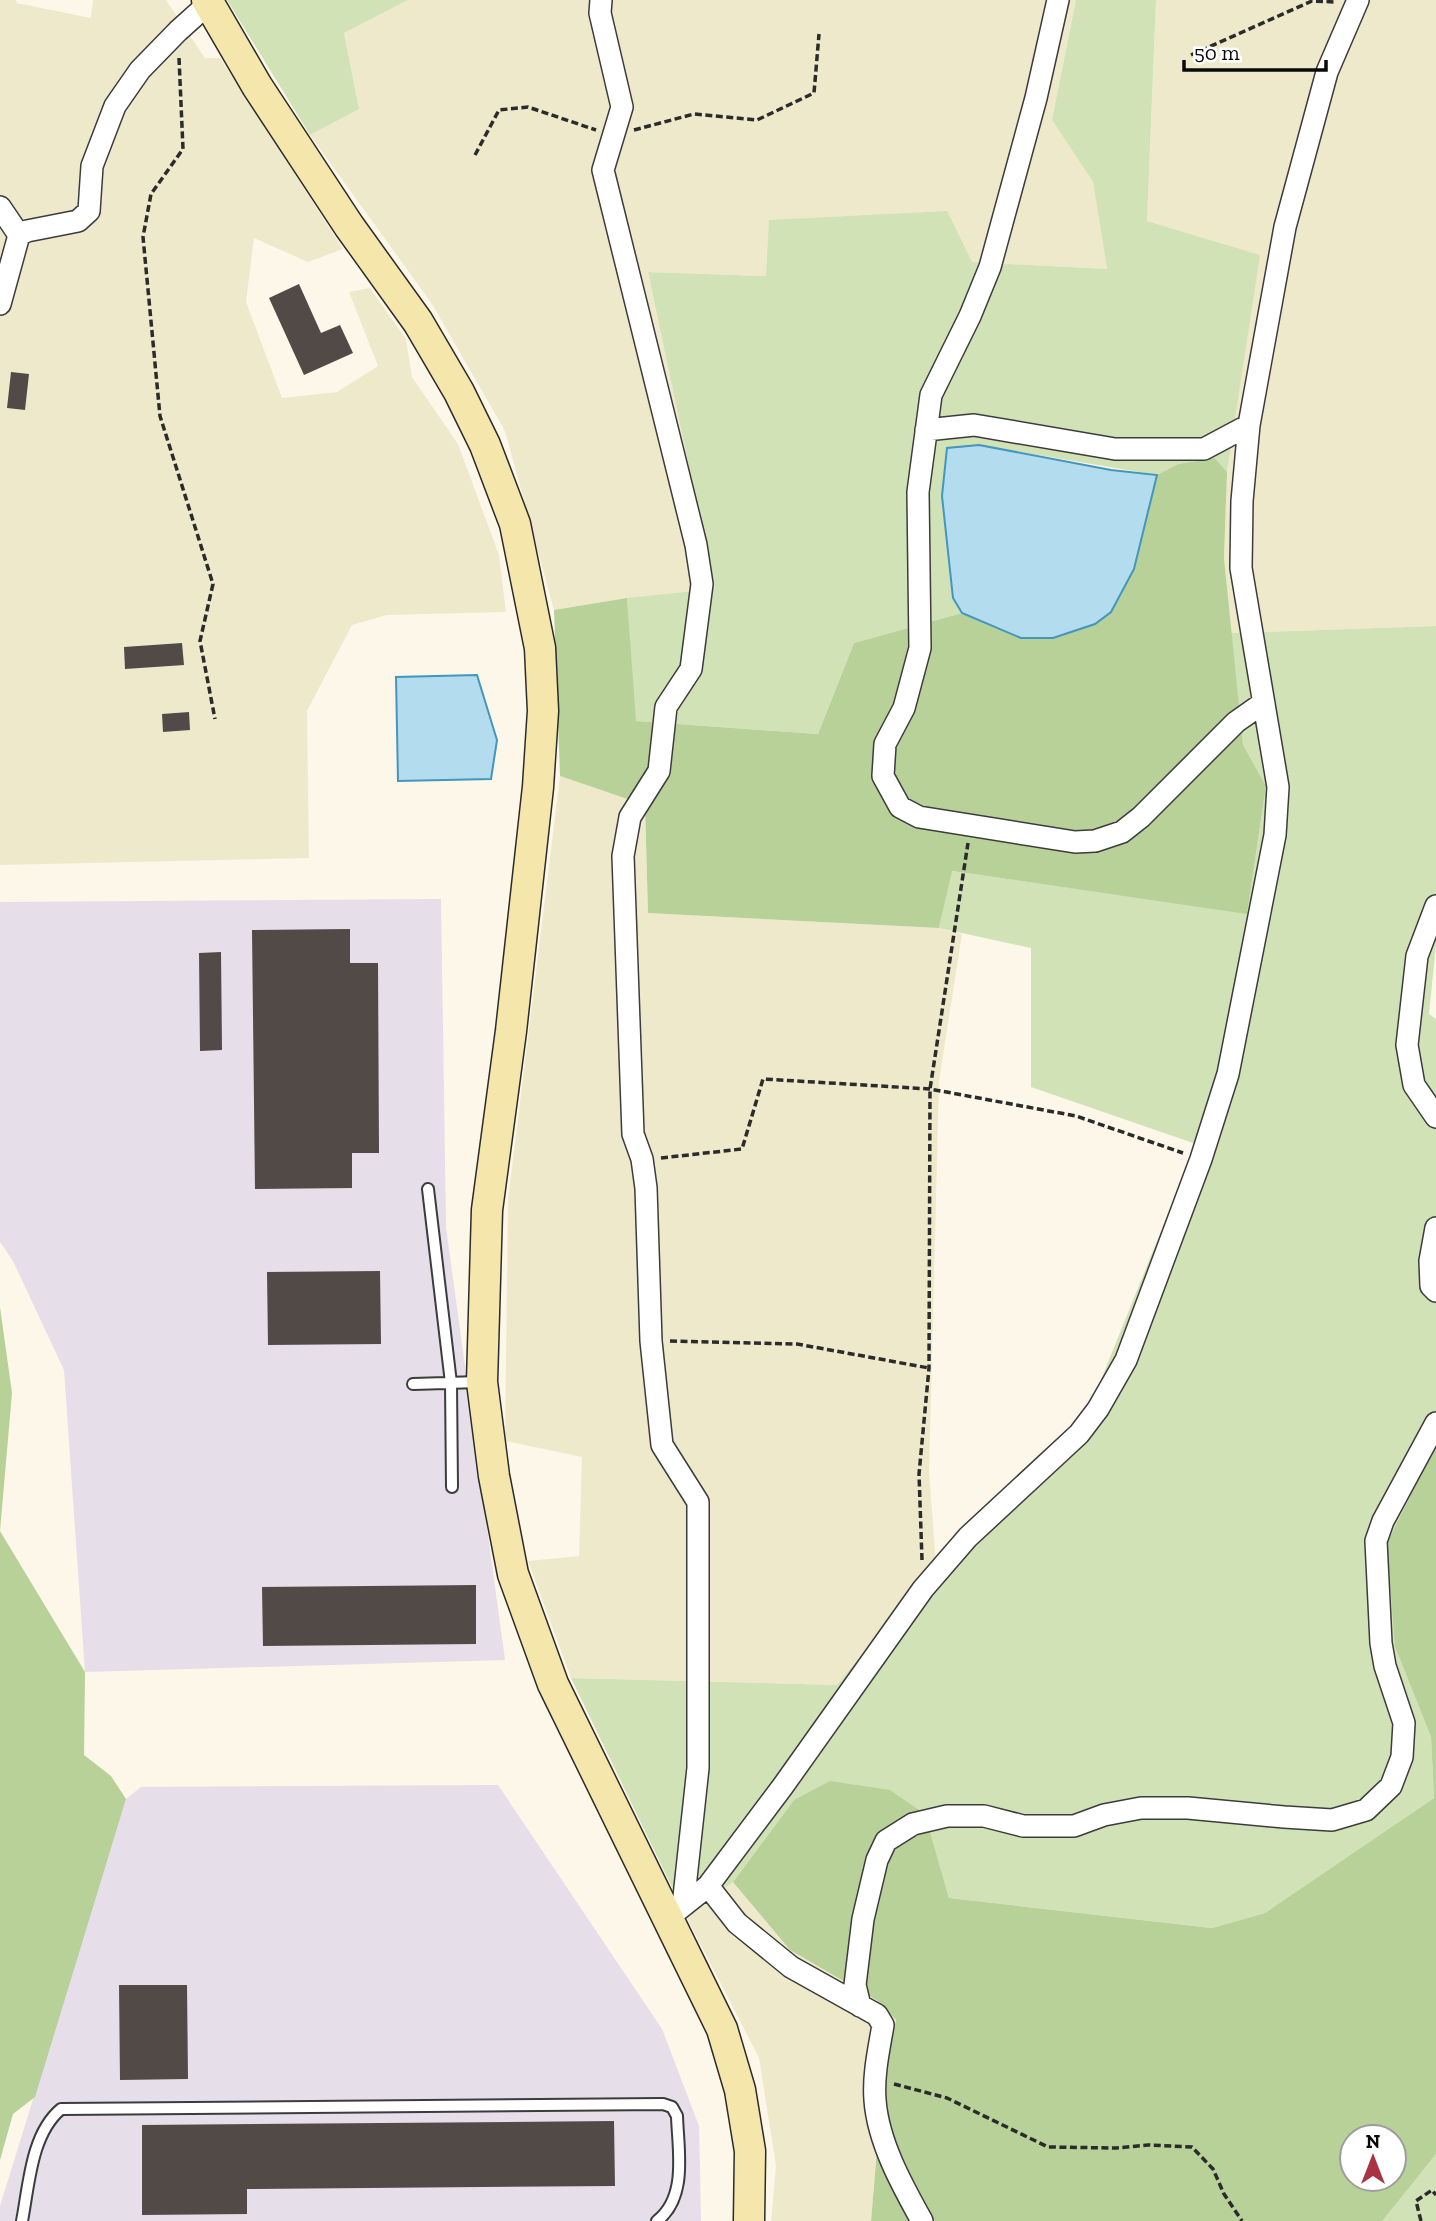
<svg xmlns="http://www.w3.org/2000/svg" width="1436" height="2221" font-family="'Zilla Slab',serif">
<rect width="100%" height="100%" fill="#fcf7e9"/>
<path fill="#e6dee8" d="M441,899l5,328 59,433 -420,12 -21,-302 -51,-109 -13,-19v-340z
M498,1785l164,244 37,97 2,95h-701v-15l126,-407 15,-12z"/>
<path fill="#efe9cc" d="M0,0h16l1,3 74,15 2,-18h73l39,58h15l123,191 -35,13 -54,-24 -8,64 36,96 55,-6 41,-26 -29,-74 21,-4 36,51 6,38 46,67 41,111 7,57 -119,3 -35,10 -45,86 2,147 -309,7z
M408,0h668l-24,120 41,62 14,87 -136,-7 -205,14 -118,-4 68,318 -89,8 -73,12 -49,-179 -73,-127 -122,-169 49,-26 -15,-76z
M1156,0h280v626l-205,7 -7,-75 3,-86 32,-217 -112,-34z
M560,776l85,29 3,108 291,15 23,6 -23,147 -10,391 7,92 -99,121 -266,-7 -43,-117 51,-5 3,-99 -77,-16 3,-241z
M733,1882l57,68 88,51 18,19 -14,71 -11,130h-100l5,-55 -17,-108 -73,-142z"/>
<path fill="#d1e2b7" d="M227,0h181l-64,33 15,76 -49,26z
M1076,0h80l-9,221 113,34 -33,217 -12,-14 -37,6 -21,11 -178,-30 -32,3 -5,48 11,102 9,15 -108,30 -36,91 -183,-13 -8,-123 88,-9 -67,-317 118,4 3,-56 178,-9 25,51 135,7 -14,-87 -41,-62z
M1436,626v318l-7,70 7,5v426l-41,202 36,90 3,61 -169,115 -53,15 -263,-30 -24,-84 -131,-14 -61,82 -47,34 -115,-238 266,7 99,-121 154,-157 106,-263 -165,-57v-139l-92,-20 12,-57 296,42 19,-127 -23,-40 -12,-113z
M1436,2154v67h-54l1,-3z"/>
<path fill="#b7d198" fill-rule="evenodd" d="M1215,458l12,14 -3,86 19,187 23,41 -19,128 -295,-43 -13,57 -291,-15 -3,-108 -85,-29 -6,-166 73,-12 9,123 182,13 36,-91 108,-30 59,25 113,-69 23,-94 21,-11z
M0,1307l12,86 -12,138 85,141 -1,83 27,21 15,23 -91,298 -22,17 -13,46z
M1436,1445v709l-54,67h-511l11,-130 14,-71 -18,-19 -88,-51 -57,-68 61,-82 36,-19 60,9 35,24 24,84 263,30 53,-15 169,-115 -3,-61 -36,-90 -8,-104zM1352,2137h42v42h-42z"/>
<path fill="#b3ddee" stroke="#4396bc" stroke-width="2" d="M979,445l132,25 46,5 -23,94 -23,43 -16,12 -42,14h-32l-59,-25 -9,-15 -11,-102 5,-48z
M477,675l20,65 -6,39 -93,2 -2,-104z"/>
<path fill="#514a47" d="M299,284l22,49 19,-8 13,28 -49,22 -35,-77z
M11,372l18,2 -4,36 -18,-2z
M182,643l2,22 -59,4 -1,-22z
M189,712l1,18 -27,2 -1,-18z
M350,929v34h28l1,190h-27v35l-97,1 -3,-259z
M221,952l1,98 -22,1 -1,-98z
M380,1271l1,73 -113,1 -1,-73z
M476,1585v59l-213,2 -1,-59z
M119,1985h68l1,94 -68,1z
M614,2121l1,65 -368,3v25l-105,1v-90z"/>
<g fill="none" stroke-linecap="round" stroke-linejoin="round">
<defs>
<path id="lane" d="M428,1189l23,194 1,104
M413,1384l66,-2
M22,2221c7,-36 9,-87 39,-112l602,-5 9,3 5,9c1,34 11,81 -20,105"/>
<path id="street" d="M601,0l-1,13 22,94 -19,63 93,375 6,39 -11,85 -25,38 -7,64 -29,46 -7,39 10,278 9,25 4,29 5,153 11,104 36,57v266l-15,138
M1058,0l-22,98 -46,169 -20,49 -39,79 -13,97 2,156 -16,60 -19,36 -2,32 17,31 19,10 156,25 20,-1 27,-9 19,-15 95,-95 27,-19
M0,207l19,28
M0,304l19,-69 8,-4 51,-10 11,-10 3,-45 23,-60 25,-36 38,-39 30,-27
M926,430l48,-5 141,24h89l45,-24
M1436,906l-19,50 -10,89 7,40 22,32
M1436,1228l-6,33 1,25 5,5
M708,1886l29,37 54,44 86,48 6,10c-4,24 -10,50 -8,75 3,42 27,85 47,121
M669,1917l39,-31 75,-100 140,-197 45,-52 111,-103 19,-25 28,-49 75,-201 27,-85 47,-239 3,-48 -37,-219 1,-67 7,-76 36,-198 42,-155 31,-72
M860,2006l-5,-21 8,-66 14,-59 9,-19 27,-17 34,-8h37l39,10h51l30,-11 37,-7h47l96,9 48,3 34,-10 25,-24 11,-29 2,-34 -19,-57 -4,-23 -5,-102 7,-20 53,-98"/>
<path id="secondary" d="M207,0l50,86 92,140 69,96 41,70 26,53 30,79 25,124 3,63 -5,76 -27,244 -24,179 -5,172 12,94 19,98 40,110 169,345 18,61 10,61 -1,70"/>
</defs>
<use href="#lane" stroke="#3c3c3c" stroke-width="14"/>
<use href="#street" stroke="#3c3c3c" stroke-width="24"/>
<use href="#secondary" stroke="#2b2b2b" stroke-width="33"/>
<path stroke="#2b2b2b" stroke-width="3.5" stroke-dasharray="7 3.5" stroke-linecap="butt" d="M1191,55l121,-54 24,1
M179,58l4,91 -32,45 -8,43 17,179 53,168 -13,57 15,78
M634,130l60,-16 63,6 57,-27 5,-59
M475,155l24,-45 29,-3 68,23
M661,1158l81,-9 21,-70 167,10 146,27 107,37
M670,1341l127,3 132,24
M922,1560l-3,-86 10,-106 1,-279 38,-246
M894,2084l53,14 101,49 68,1 32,-3 44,2 21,22 11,25 18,27
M1421,2221l-5,-20 16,-11 4,5"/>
<use href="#lane" stroke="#fff" stroke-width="10"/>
<use href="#street" stroke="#fff" stroke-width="21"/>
<use href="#secondary" stroke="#f5e6ab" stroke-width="30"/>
</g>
<g transform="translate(1373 2158)"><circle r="33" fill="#ffffff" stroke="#9d9d9d" stroke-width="2"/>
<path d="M0-5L12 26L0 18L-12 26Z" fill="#a83343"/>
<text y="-10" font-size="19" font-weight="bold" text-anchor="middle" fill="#090909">N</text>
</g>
<path d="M1184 60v10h142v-10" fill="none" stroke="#090909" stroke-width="3.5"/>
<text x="1194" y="60" font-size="21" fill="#090909" stroke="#ffffff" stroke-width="5" paint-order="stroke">50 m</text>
</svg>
